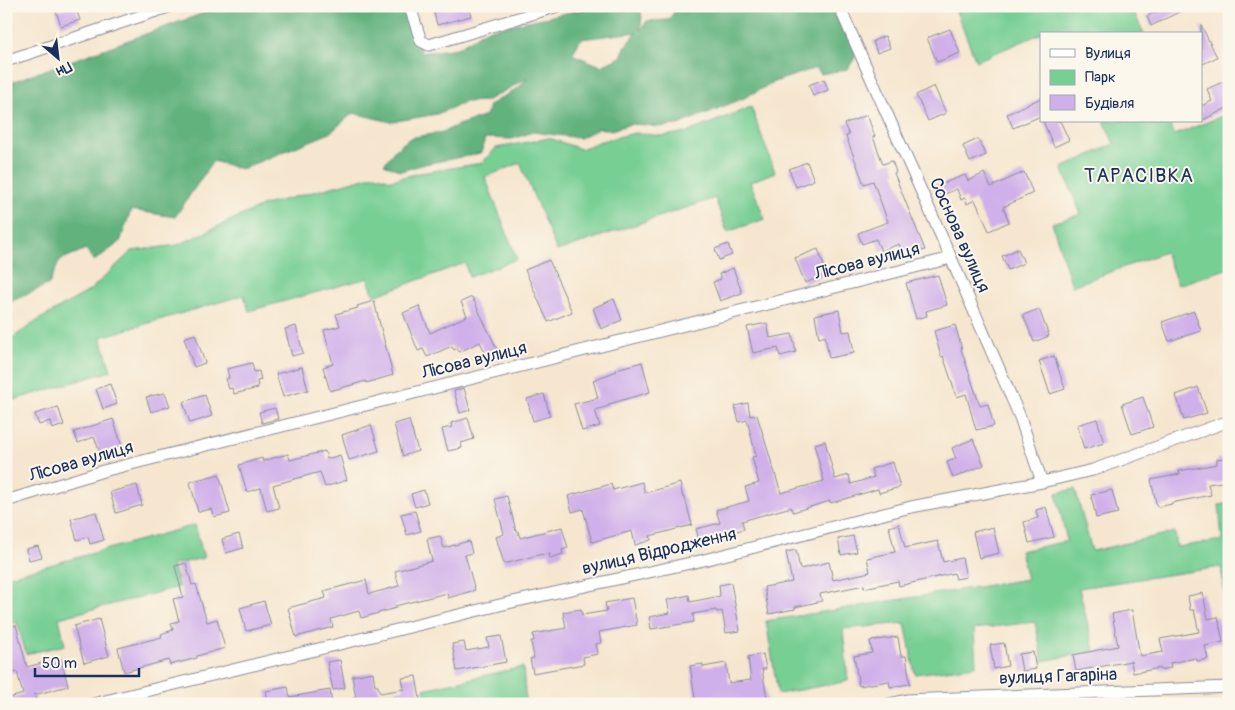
<svg xmlns="http://www.w3.org/2000/svg" width="1235" height="710" font-family="Pangolin,sans-serif">
<rect width="100%" height="100%" fill="#fbf7ec"/>
<filter id="ink" filterUnits="userSpaceOnUse"><feTurbulence type="fractalNoise" baseFrequency=".02" numOctaves="2"/><feDisplacementMap in="SourceGraphic" scale="10" xChannelSelector="R" yChannelSelector="G"/><feConvolveMatrix kernelMatrix="1 2 1 2 8 2 1 2 1" color-interpolation-filters="sRGB"/></filter>
<filter id="wash" filterUnits="userSpaceOnUse"><feTurbulence type="fractalNoise" baseFrequency=".0096" numOctaves="4" result="noise"/><feDisplacementMap in="SourceGraphic" scale="20" xChannelSelector="R" yChannelSelector="G"/><feGaussianBlur stdDeviation="1.12" result="paint"/><feColorMatrix in="noise" values="0 0 0 0 0 0 0 0 0 0 0 0 0 0 0 0 0 1.4 0 .05"/><feComposite in="paint" operator="in"/></filter>
<g filter="url(#wash)">
<rect width="100%" height="100%" fill="#f6e6cf"/>
<path fill="#78cf94" stroke="#4a7f79" d="M954,6h177l13,28h-81l-4,-8 -83,35z
M751,107l24,65 -25,10 15,37 -38,13 -12,-34 -158,53 -37,-88 -35,14 32,82 -48,18 -4,-14 -91,33 -6,-18 -119,33 -5,-16 -143,42 10,34 -104,31 -1,-60 34,-23 49,-28 43,-40 46,-6 86,-40 79,-21 32,-9 16,5 29,-7 62,-10 14,-15 53,-10 32,11 20,-8 34,-8 28,3 25,-4z
M1229,113v155l-51,17 -13,-33 -93,34 -20,-63 29,-9 -19,-46 52,-24 -10,-23h64l7,14z
M1075,489l17,62 83,-19 2,15 45,-7 -3,-35 10,-2v118l-8,-54 -142,21 15,63 -51,10 -8,-39 -61,7 2,37 -61,8 -10,-51 -62,6 5,52 -70,13 -12,-73 261,-42 -7,-28 47,-10 -11,-48z
M195,525l9,33 -32,7 7,22 -120,31 6,27 -39,9 -9,-32 -11,3v-48z
M523,667l3,37h-100l-2,-15z"/>
<path fill="#62b27e" stroke="#3e706e" fill-rule="evenodd" d="M219,6h188l6,23 8,24 36,-5 29,-18 113,-24h37c9,8 5,14 4,24l7,-9 22,-1 8,-13 3,-1h162l19,41 -13,22 -27,5 -5,-6 -42,14 -30,16 -66,27 -22,2 -9,-2 -16,-1 -20,6 -12,-2 -19,10 -47,-6 -21,7 -27,-1 -4,15 -56,11 -24,7 -17,-7 10,-13 16,-13 33,-6 15,-7 28,-9 3,-11 29,-17 10,-10 -42,23 -20,1 -29,12 -46,8 -38,-9 -23,20 -89,36 -28,-8 -38,56 -44,-7 -11,32 -26,19 -8,-12 -26,11 -11,24 -43,20v-220l198,-71zM637,32l-11,13 -5,12 -20,9 -27,-11 -3,1 10,-17z"/>
<g id="blocks">
<path fill="#d0b0ea" d="M72,6h3l5,14 -19,6 -5,-15z
M442,6h6v3l13,-3h7l3,10 -34,9 -4,-16z
M1170,6h14l1,3 -34,17 -4,-10z
M1201,25l16,32 -16,8z
M950,29l10,24 -23,9 -10,-24z
M885,36l5,12 -13,5 -4,-12z
M824,79l4,11 -15,6 -4,-11z
M1229,79v28l-28,14v-15l11,-5 -5,-12z
M934,86l12,27 -18,8 -12,-26z
M1041,98v18l-28,12 -6,-14z
M867,115l8,21 -2,1 10,27 9,-3 4,11 -2,1 31,77 -21,7 -5,-13 -18,7 -5,-12 -14,5 -4,-11 30,-11 -15,-41 -9,3 -18,-48 3,-1 -5,-11z
M1043,121h17l9,19 -15,7z
M978,139l8,16 -16,7 -7,-16z
M807,162l7,18 -18,7 -7,-18z
M1024,172l9,21 -30,14 6,15 -20,9 -14,-31 -8,4 -2,-6 -4,2 -4,-11 -17,7 -4,-10 29,-11 3,6 16,-8 7,14z
M728,244l4,11 -13,5 -4,-11z
M818,249l9,25 -22,9 -10,-25z
M1018,249l6,14 -16,7 -6,-14z
M549,260l23,52 -24,10 -23,-52z
M733,268l9,25 -22,8 -7,-19 8,-3 -2,-5z
M938,275l9,30 -21,6 1,5 -11,3 -10,-36z
M472,297l26,54 -11,5 -7,-14 -21,10 -2,-4 -3,2 -2,-4 -25,11 -4,-8 -5,2 -15,-38 16,-7 11,27 37,-17 -6,-14z
M614,299l8,21 -21,9 -8,-21z
M374,301l19,74 -27,8v-2l-36,10 -7,-24 10,-3 -9,-34 16,-4 -4,-12 22,-6 -1,-2z
M1039,309l10,27 -15,6 -11,-27z
M839,310l4,22 7,-1 4,22 -25,5 -4,-22 -6,2 -4,-23z
M1194,311l7,20 -32,10 -7,-19z
M767,323l3,15 22,-4 4,18 -16,4 -2,-8 -25,5 -6,-26z
M955,325l7,24h-1l19,57 8,-2 6,22 -18,4 -10,-36 -9,3 -14,-41 -2,1 -7,-26z
M296,326l7,27 -11,3 -7,-27z
M195,334l10,29 -11,4 -10,-29z
M1054,356l11,33 -15,5 -11,-33z
M642,362l8,30 -41,12v2l-14,4 5,16 -18,5 -8,-27 24,-6 -5,-18 24,-9 -1,-2z
M252,363l2,9 5,-1 2,9 -4,1 1,7 -24,6 -2,-6 -3,1 -3,-10 3,-1 -2,-9z
M302,367l6,23 -25,7 -7,-23z
M110,384l7,20 -14,5 -7,-20z
M1198,387l9,26 -23,7 -8,-25z
M464,388l6,22 -10,3 -6,-22z
M165,393l5,13 -19,6 -5,-15z
M544,394l6,22 -17,5 -6,-22z
M205,395l7,21 -22,7 -7,-21z
M1143,397l10,30 -21,7 -10,-30z
M748,403l2,13 7,-1 24,78 43,-12 -10,-37 11,-3 10,38 14,-4 2,9 23,-7 -3,-8 22,-7 7,25 -21,6 -1,-4 -47,14 -1,-2 -37,11 -2,-5 -49,14 2,8 -45,12 -3,-12 24,-6 -4,-13 33,-9 -4,-14 14,-4 -7,-26 4,-1 -9,-36 -8,2 -4,-16z
M58,407l6,18 -12,4 -2,-8 -11,4 -4,-11z
M275,408l3,11 -16,4 -3,-11z
M468,418l6,21 -13,4 1,5 -14,3 -6,-22 10,-2 -1,-4z
M113,419l9,27 -22,7 -6,-16 -16,6 -4,-11z
M1097,419l7,24 -20,6 -7,-24z
M409,420l9,31 -15,5 -9,-32z
M371,425l8,26 -30,9 -7,-25z
M973,439l11,26 -31,13 -6,-16 9,-3 -4,-11z
M325,451l2,8 13,-4 7,25 -22,7 -5,-15 -47,13 6,23 -12,3 -6,-23 -14,4 -8,-27 23,-7 1,3 25,-7 2,6z
M1229,457v24l-21,3 3,11 -40,8 1,1 -15,3 -6,-27 29,-6 -1,-3 38,-7v-5z
M219,474l11,39 -16,4 -3,-8 -13,3 -8,-30z
M642,482l3,11 35,-10 3,15h2l7,27 -42,11 1,4 -16,5 -3,-14 -40,11 -9,-33 -11,3 -4,-16 43,-12 2,6z
M137,485l5,20 -26,8 -6,-21z
M424,490l4,13 -13,4 -4,-13z
M1112,490l6,23 -22,5 -5,-23z
M507,496l9,35h2l2,7 42,-11 6,21 -6,2 1,4 -13,4 -1,-5 -6,2 -1,-1 -38,10 -8,-27 8,-3 -9,-35z
M1046,507l8,30 -25,6 -5,-21 14,-4 -2,-8z
M415,511l6,20 -14,4 -6,-21z
M96,512l8,28 -14,4 -2,-7 -11,3 -6,-21z
M899,524l6,24 33,-7 5,21 19,-4 4,19 -10,2 -2,-6 -55,13 -1,-5 -34,7v-3l-44,9 2,7 -27,6v2l-26,5 -5,-27 28,-5 -6,-30 10,-2 4,19 29,-7 4,18 37,-8 -3,-14 28,-6 -6,-25z
M993,527l6,26 -20,5 -6,-26z
M239,534l4,14 -17,5 -4,-14z
M440,536l4,12 25,-7 3,12 -7,2 10,35 -27,8 -1,-5 -52,13 1,2 -35,10 -2,-7 -28,8 2,8 -37,10 -8,-29 38,-10 -2,-7 42,-11 3,14 30,-8 -4,-15 37,-10 -5,-22z
M853,536l4,16 -16,3 -3,-16z
M38,546l4,11 -13,3 -3,-11z
M186,563l6,22 4,-1 11,38 10,-3 8,29 -28,8v2l-27,7 -1,-5 -45,12 -6,-24 44,-11 -1,-3 12,-4 -2,-7 8,-2 -6,-22 10,-2 -8,-31z
M731,583l9,48 -14,2 -4,-22 -5,1 -1,-2 -23,4 1,8 -43,7 -2,-12 21,-4 -3,-13 22,-5 1,7 30,-6 -1,-11z
M1203,593l5,26 10,-2 5,25 -18,4 3,13 -11,2 -1,-3 -26,5 1,5 -11,2v-2l-27,5 -2,-12 -55,10 -3,-16 45,-9 -6,-32 20,-4 8,46 23,-4 -3,-13 39,-7 -5,-22h-4l-2,-14z
M632,598l5,27 -38,7 2,11 -5,1 2,10 -15,3 1,7 -51,9 -3,-14 4,-1 -3,-17h3l-1,-7 33,-6 -3,-16 18,-3 1,6 25,-4 -2,-8z
M264,601l7,24 -25,6 -6,-23z
M99,619l10,37 -25,7 -10,-37z
M16,625l11,42 34,-9 7,28 -34,9 3,9h-31v-5l17,-5 -6,-22 -11,2v-46z
M501,636l5,26 -49,9 -5,-27 12,-2 2,9 23,-4 -2,-9z
M898,637l3,19h5l4,28 -20,3 -1,-6 -30,5 -5,-30 18,-3 -2,-12z
M1004,643l4,23 -14,3 -4,-24z
M1033,652l3,17 -14,2 -3,-17z
M763,654l3,15h-4l6,35h-72l-6,-38 13,-2v3l23,-4 3,20 22,-3 -3,-23z
M340,660l5,28 -12,2 -6,-28z
M373,672l2,14h3l2,7 24,-4 -2,-11 14,-2 4,23 -26,5h-41v-6h3l-4,-22z
M288,687l2,10 40,-7 2,14h-64l-2,-13z"/>
</g>
</g>
<g filter="url(#ink)">
<use href="#blocks" fill-opacity="0" stroke="#888a96" stroke-width="1"/>
<g fill="none" stroke-linecap="round" stroke-linejoin="round">
<defs>
<path id="minor" d="M409,6l3,7 9,28 8,4 129,-39
M839,6l112,252 69,159 22,65
M6,61l165,-55
M6,501l97,-30 848,-213
M93,704l415,-101 196,-43 207,-53 131,-25 51,-12 136,-49
M889,704l18,-4 322,-13"/>
</defs>
<use href="#minor" stroke="#888a96" stroke-width="13"/>
<use href="#minor" stroke="#fff" stroke-width="11"/>
</g>
</g>
<g text-anchor="middle" stroke-width="4" stroke-linejoin="round" paint-order="stroke">
<g font-size="18" fill="#1b2f5e" stroke="#fbf7ec">
<text transform="translate(960 235) rotate(66)" y="6">Соснова вулиця</text>
<text transform="translate(867 261) rotate(-14)" y="6">Лісова вулиця</text>
<text transform="translate(474 360) rotate(-14)" y="6">Лісова вулиця</text>
<text transform="translate(81 461) rotate(-16)" y="6">Лісова вулиця</text>
<text transform="translate(659 551) rotate(-13)" y="6">вулиця Відродження</text>
<text transform="translate(1058 676) rotate(-2)" y="6">вулиця Гагаріна</text>
</g>
<g font-size="20" letter-spacing="1" fill="#1b2f5e" stroke="#fbf7ec">
<text x="1139" y="182">ТАРАСІВКА</text>
</g>
</g>
<rect width="1235" height="710" fill="none" stroke="#fbf7ec" stroke-width="25"/>
<rect x="1040" y="32" width="162" height="90" fill="#fbf7ec" stroke="#a1a7b3"/>
<rect x="1050" y="49" width="25" height="8" fill="#ffffff" stroke="#a1a7b3"/>
<text x="1085" y="58" font-size="15" fill="#1b2f5e">Вулиця</text>
<rect x="1050" y="70" width="25" height="15" fill="#78cf94" stroke="#a1a7b3"/>
<text x="1085" y="82" font-size="15" fill="#1b2f5e">Парк</text>
<rect x="1050" y="95" width="25" height="15" fill="#d0b0ea" stroke="#a1a7b3"/>
<text x="1085" y="108" font-size="15" fill="#1b2f5e">Будівля</text>
<g transform="translate(58 58) rotate(152)" stroke="#fbf7ec" stroke-width="4" paint-order="stroke">
<path d="M0-4L9 19L0 12L-9 19Z" fill="#1b2f5e"/>
<text y="-8" font-size="14" font-weight="bold" text-anchor="middle" fill="#1b2f5e">Пн</text>
</g>
<path d="M35 668v8h104v-8" fill="none" stroke="#1b2f5e" stroke-width="2.5"/>
<text x="42" y="668" font-size="15" fill="#1b2f5e" stroke="#fbf7ec" stroke-width="4" paint-order="stroke">50 m</text>
</svg>
